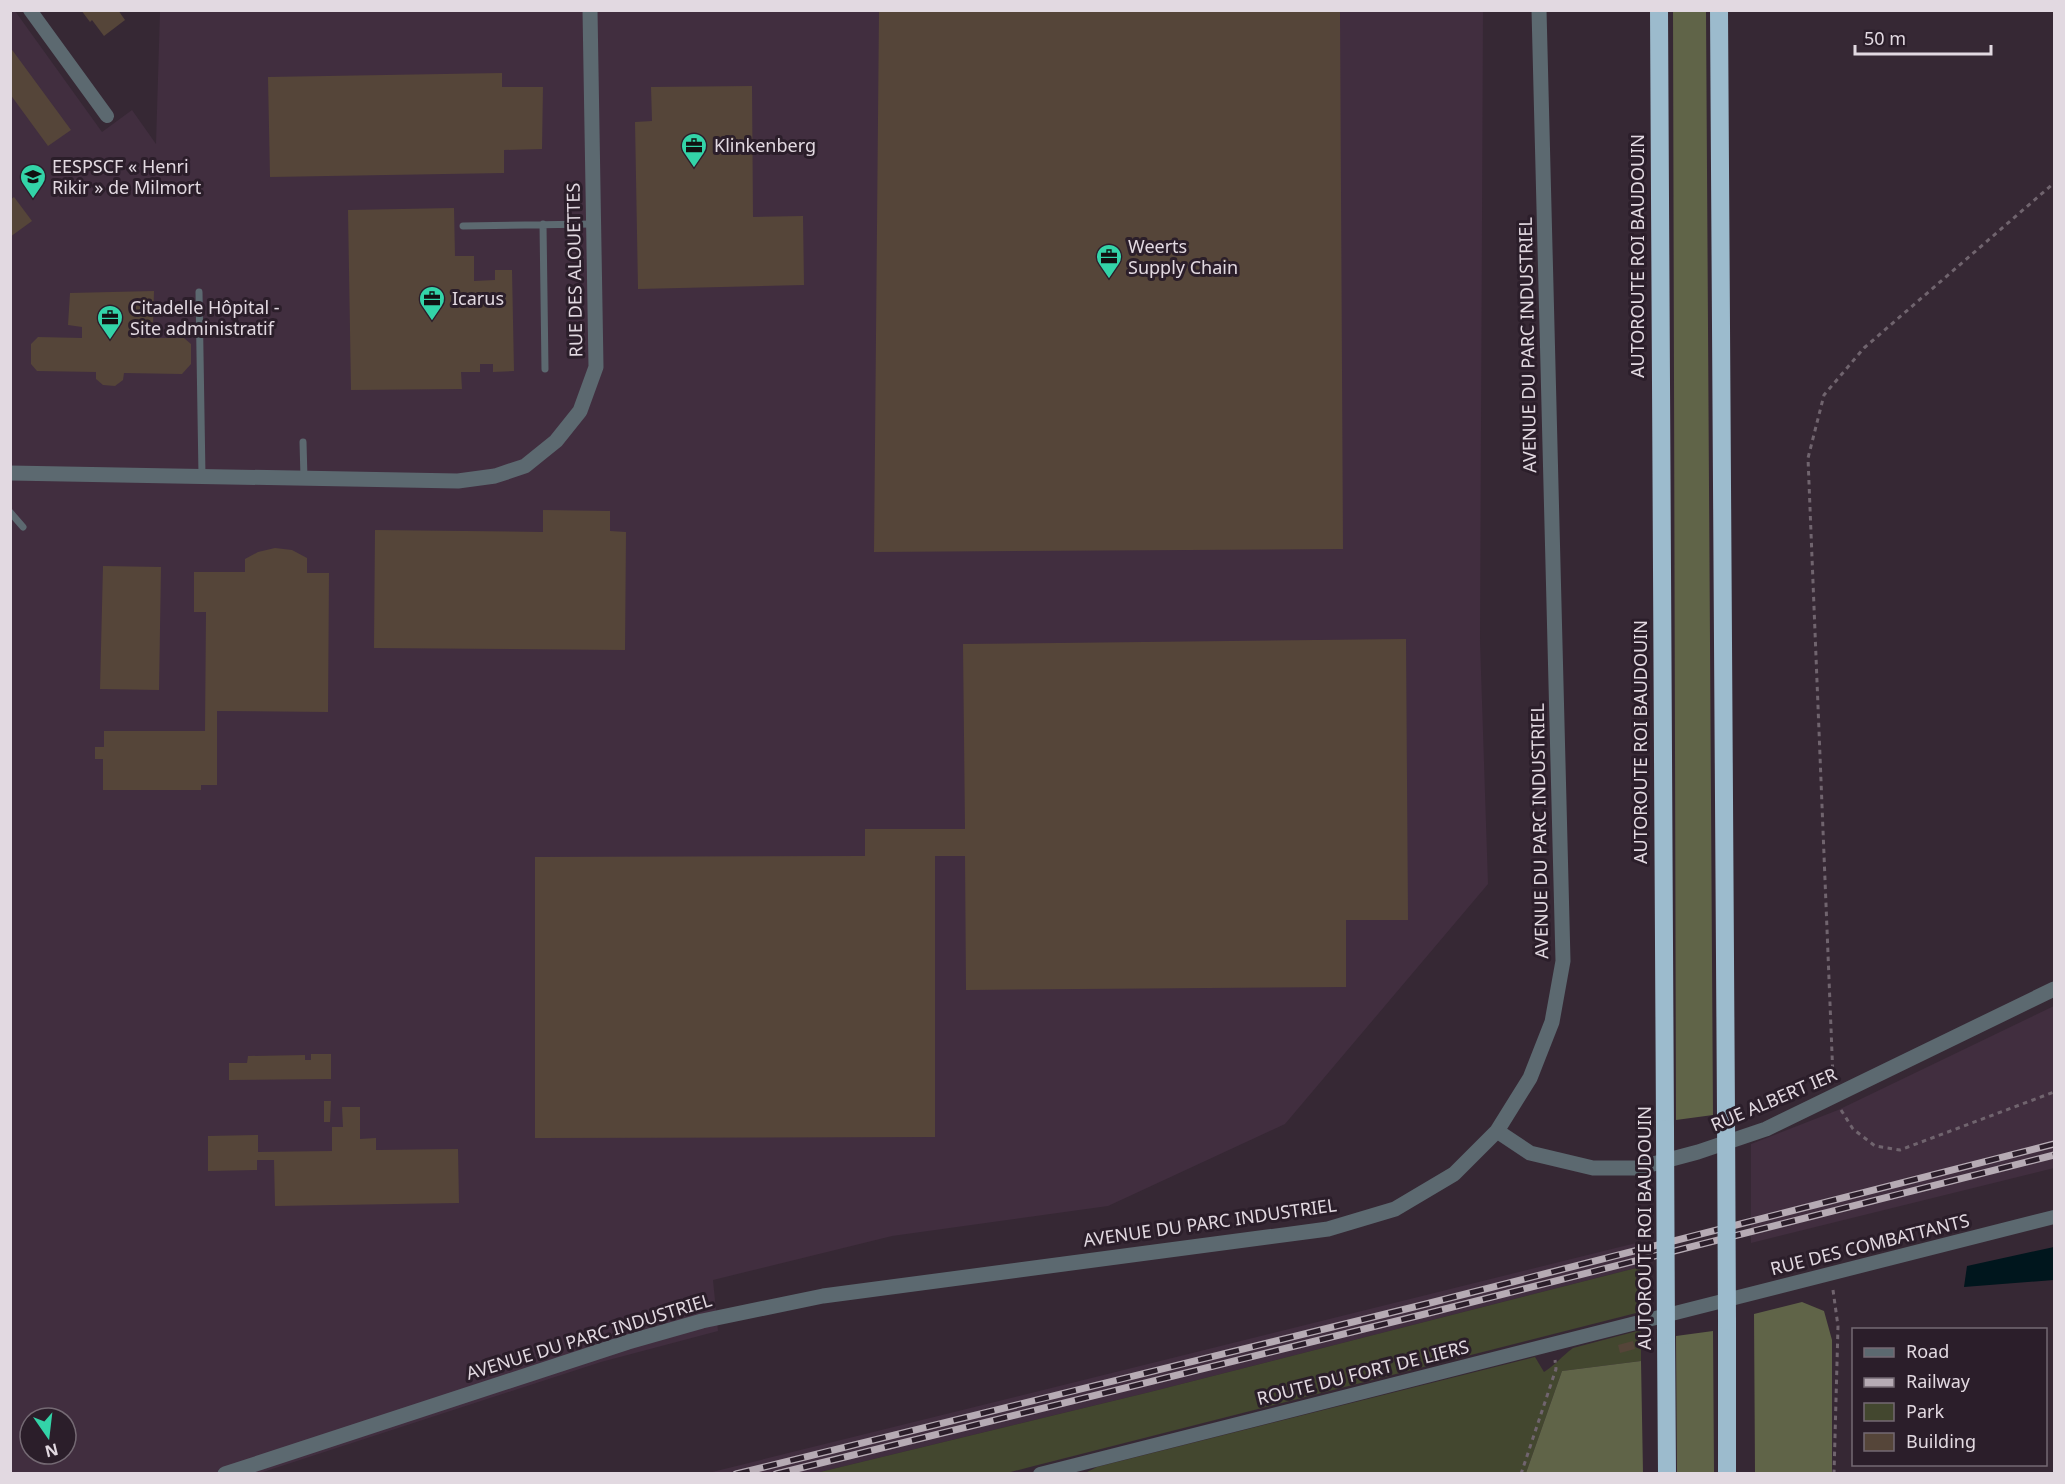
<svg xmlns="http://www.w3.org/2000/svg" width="2065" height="1484" font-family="'Noto Sans',sans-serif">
<rect width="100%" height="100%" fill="#362834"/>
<path fill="#412e3f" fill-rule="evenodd" d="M10,11h5l87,121 30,-22 24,34 4,-133h1323l-3,630 8,243 -203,240 -177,82 -216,30 -179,44 5,51 -117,31 -341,111h-249zM30,1418h36v36h-36z
M2054,1006v162l-303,75v-99l87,-34z
M1640,1242v25l-490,125 -334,81 -112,1z"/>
<path fill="#43472f" d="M1640,1267v45l-610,155 -27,7 -187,-1 334,-81z
M1641,1330v31l-79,10 -36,102 -443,1 14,-7 438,-110 9,15c11,-7 18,-16 29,-24z"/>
<path fill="#606448" d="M1673,11h33l7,1104 -37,5z
M1802,1302l22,9 8,29v133h-77l-1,-159z
M1713,1331l1,142h-37l-1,-137z
M1641,1361l2,112h-117l36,-102z"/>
<path fill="#00161d" d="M2054,1247v33l-90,7 3,-21z"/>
<path fill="#554539" d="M81,10h37l7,10 -21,16 -12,-16 -2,2z
M879,10h461l3,539 -469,3z
M10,47l61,83 -23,16 -38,-52z
M502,73v14h41l-1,62 -38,1v23l-234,4 -2,-100z
M752,86l1,131 50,-1 1,69 -166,4 -3,-167 17,-1 -1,-34z
M14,197l18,24 -22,16v-37z
M454,208l1,48h19v25l21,-1v-10h17l2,101 -21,1v-8h-13v8h-19l1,17 -111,1 -3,-180z
M154,291l-1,35 -13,1 1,11h43l7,6v20l-9,10 -58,-1 -1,7 -8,6 -12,-1 -7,-6v-7l-59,-1 -6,-7v-20l7,-7 44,1v-11l-14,-2 2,-32z
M543,510l67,1v20l16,1 -1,118 -251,-2 1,-118 168,2z
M275,548l17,2 15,8v15h22l-1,139 -111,-1v74h-16v5h-98v-31h-8v-12h9v-16h101l1,-119h-12v-40h51v-13l13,-7z
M103,566l58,1 -2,123 -59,-1z
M1406,639l2,281h-62v67l-380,3 -1,-134h-30v281l-400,1v-281l330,-1v-27h100l-2,-185z
M311,1054h20v25l-102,1v-17h18l1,-7 57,-1v5h6z
M324,1101h7l-1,21h-6z
M342,1107h18v32l16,-1v12l82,-1 1,54 -184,3 -1,-46h-17v10l-49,1v-35l50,-1v17l74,-1v-24h11z
M1633,1341l2,8 -15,4 -2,-8z"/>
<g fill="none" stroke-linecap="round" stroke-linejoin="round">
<path stroke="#70646e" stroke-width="3" stroke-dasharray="4.5 4.5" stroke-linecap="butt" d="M1833,1078l-25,-620 16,-63 40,-47 190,-165
M1841,1110l12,19 22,17 25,4 154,-58
M1833,1290l5,36 -4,148
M1521,1474l35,-105 -1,-9"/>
<path stroke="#5c6970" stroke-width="7" d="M543,224l2,145
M463,226l130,-2
M199,292l3,184
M303,442l1,36
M10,512l13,15"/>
<path stroke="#5c6970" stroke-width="14" d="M30,10l77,106
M1040,1474l1014,-257"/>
<path stroke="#5c6970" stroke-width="15" d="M10,473l448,8 37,-5 30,-10 31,-25 24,-30 16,-44 -6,-357
M1497,1131l33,22 63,15h45l60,-16 68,-23 288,-140
M225,1474l403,-132 74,-21 121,-25 505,-67 67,-20 59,-35 43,-43 33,-53 22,-56 11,-61 -24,-951"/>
<path stroke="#9cbbcd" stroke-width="18" d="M1659,10l6,1119
M1719,10l7,1105
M1727,1321v153
M1666,1335l1,139"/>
<defs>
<path id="rail" d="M736,1474l690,-170 628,-160
M776,1474l653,-161 625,-158"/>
</defs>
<use href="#rail" stroke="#b6abb4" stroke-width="7"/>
<use href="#rail" stroke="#2b1e2a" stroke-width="4.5" stroke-dasharray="14" stroke-linecap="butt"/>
<path stroke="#9cbbcd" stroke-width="18" d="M1726,1115l1,206
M1665,1129l1,206"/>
</g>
<defs>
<symbol id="office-pin" viewBox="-11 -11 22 30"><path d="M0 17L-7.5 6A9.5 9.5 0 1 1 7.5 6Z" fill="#33d4a8" stroke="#2b1e2a"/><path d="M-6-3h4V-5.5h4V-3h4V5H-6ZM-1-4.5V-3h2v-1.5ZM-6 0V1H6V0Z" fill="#111"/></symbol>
<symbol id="school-pin" viewBox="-11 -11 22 30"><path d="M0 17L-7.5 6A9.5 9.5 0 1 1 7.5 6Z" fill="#33d4a8" stroke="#2b1e2a"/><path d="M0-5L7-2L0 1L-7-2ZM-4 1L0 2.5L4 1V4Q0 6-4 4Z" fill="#111"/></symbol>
</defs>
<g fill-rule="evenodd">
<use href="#office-pin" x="679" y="131" width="30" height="40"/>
<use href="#school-pin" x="18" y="162" width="30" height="40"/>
<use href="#office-pin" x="1094" y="242" width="30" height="40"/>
<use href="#office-pin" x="417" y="284" width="30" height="40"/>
<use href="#office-pin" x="95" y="303" width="30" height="40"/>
</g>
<g text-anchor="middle" stroke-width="6" stroke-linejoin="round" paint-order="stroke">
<g font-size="18" fill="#e2d9e1" stroke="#2b1e2a" text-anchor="start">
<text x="714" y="152">Klinkenberg</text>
<text x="52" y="173">EESPSCF « Henri<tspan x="52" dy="21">Rikir » de Milmort</tspan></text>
<text x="1128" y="253">Weerts<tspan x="1128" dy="21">Supply Chain</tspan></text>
<text x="452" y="305">Icarus</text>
<text x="130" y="314">Citadelle Hôpital -<tspan x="130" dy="21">Site administratif</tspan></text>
</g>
<g font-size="18" fill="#e2d9e1" stroke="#2b1e2a">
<text transform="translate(1638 256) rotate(-90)" y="6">AUTOROUTE ROI BAUDOUIN</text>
<text transform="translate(575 270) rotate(-91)" y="6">RUE DES ALOUETTES</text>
<text transform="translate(1528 345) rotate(-91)" y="6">AVENUE DU PARC INDUSTRIEL</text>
<text transform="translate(1641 742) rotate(-90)" y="6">AUTOROUTE ROI BAUDOUIN</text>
<text transform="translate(1540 831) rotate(-91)" y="6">AVENUE DU PARC INDUSTRIEL</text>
<text transform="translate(1774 1100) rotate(-23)" y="6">RUE ALBERT IER</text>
<text transform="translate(1210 1223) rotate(-8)" y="6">AVENUE DU PARC INDUSTRIEL</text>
<text transform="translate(1645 1228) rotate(-90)" y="6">AUTOROUTE ROI BAUDOUIN</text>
<text transform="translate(1870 1245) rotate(-14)" y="6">RUE DES COMBATTANTS</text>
<text transform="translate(589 1337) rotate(-17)" y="6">AVENUE DU PARC INDUSTRIEL</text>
<text transform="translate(1363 1373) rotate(-14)" y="6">ROUTE DU FORT DE LIERS</text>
</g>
</g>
<rect width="2065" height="1484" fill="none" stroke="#e2d9e1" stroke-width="24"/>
<rect x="1852" y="1328" width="195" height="138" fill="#2b1e2a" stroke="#746973" stroke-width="1.5"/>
<rect x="1864" y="1348" width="30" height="9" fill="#5c6970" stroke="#746973" stroke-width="1.5"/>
<text x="1906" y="1358" font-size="18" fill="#e2d9e1">Road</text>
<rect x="1864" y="1378" width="30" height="9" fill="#b6abb4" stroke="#746973" stroke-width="1.5"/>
<text x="1906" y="1388" font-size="18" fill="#e2d9e1">Railway</text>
<rect x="1864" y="1403" width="30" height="18" fill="#43472f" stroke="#746973" stroke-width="1.5"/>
<text x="1906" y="1418" font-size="18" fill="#e2d9e1">Park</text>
<rect x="1864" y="1433" width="30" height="18" fill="#554539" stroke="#746973" stroke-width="1.5"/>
<text x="1906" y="1448" font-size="18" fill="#e2d9e1">Building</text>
<g transform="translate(48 1436) rotate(166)"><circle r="28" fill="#2b1e2a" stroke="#746973" stroke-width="1.5"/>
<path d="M0-4.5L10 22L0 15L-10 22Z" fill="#33d4a8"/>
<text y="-9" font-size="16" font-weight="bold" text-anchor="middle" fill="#e2d9e1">N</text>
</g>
<path d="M1855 45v9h136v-9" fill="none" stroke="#e2d9e1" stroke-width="3"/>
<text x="1864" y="45" font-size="18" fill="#e2d9e1" stroke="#2b1e2a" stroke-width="4.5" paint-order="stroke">50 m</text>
</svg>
